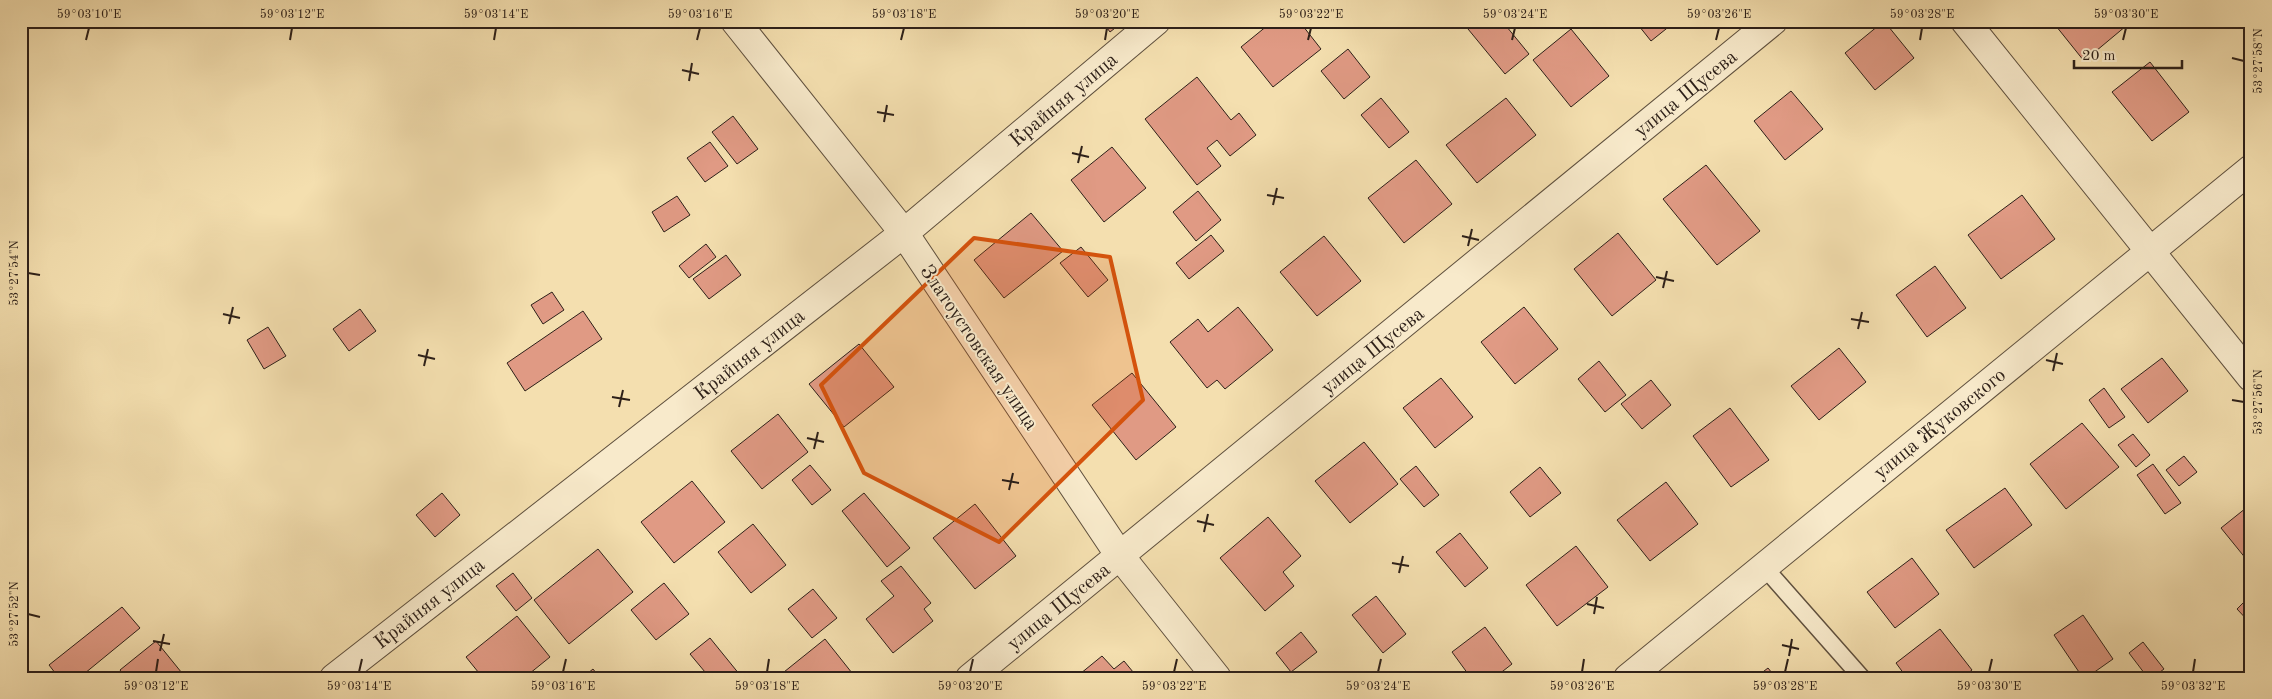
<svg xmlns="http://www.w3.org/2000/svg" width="2272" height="699" font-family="'Old Standard TT',serif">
<rect width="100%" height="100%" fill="#f4dfaf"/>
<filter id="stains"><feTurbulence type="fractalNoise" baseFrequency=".004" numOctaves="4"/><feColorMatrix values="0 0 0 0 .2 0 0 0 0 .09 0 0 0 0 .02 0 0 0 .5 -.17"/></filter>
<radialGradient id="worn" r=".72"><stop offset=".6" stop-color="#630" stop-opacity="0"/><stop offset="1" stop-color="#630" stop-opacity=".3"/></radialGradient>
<path fill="#e09a84" stroke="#2d2019" d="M1069,21h13l-8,6z
M1102,21h22l-14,11z
M1273,21h26l22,28 -48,38 -32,-40z
M1478,21h24l27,33 -24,20 -37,-45z
M1635,21h41l-25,20z
M1884,21l30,37 -39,32 -30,-37z
M2052,21h70l4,5 -42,35z
M1571,29l38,47 -38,31 -38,-47z
M1348,49l22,28 -26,22 -23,-28z
M2150,62l39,50 -37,29 -40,-49z
M1197,77l34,43 8,-7 17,22 -26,21 -13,-16 -10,8 14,18 -24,19 -52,-66z
M1791,91l32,38 -38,31 -31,-39z
M1381,98l28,34 -20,16 -28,-33z
M1506,98l30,37 -59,48 -31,-38z
M733,116l25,33 -21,15 -25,-32z
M710,142l18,24 -23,16 -18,-24z
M1112,147l34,41 -42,34 -33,-42z
M1416,160l36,44 -48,39 -36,-45z
M1706,165l54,66 -43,34 -54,-66z
M1198,191l23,29 -25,21 -23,-29z
M2022,195l33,44 -54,40 -33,-44z
M677,196l13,19 -26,17 -12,-20z
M1031,213l32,38 -59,47 -30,-38z
M1618,233l38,47 -44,36 -38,-47z
M1211,235l13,16 -35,28 -13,-16z
M1324,236l37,45 -44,35 -37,-44z
M706,244l10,13 -27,21 -10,-12z
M1081,247l27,33 -20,17 -28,-34z
M726,255l15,20 -32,24 -16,-20z
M1935,266l31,42 -39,29 -31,-42z
M552,292l12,18 -21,14 -12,-19z
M1238,307l35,43 -48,39 -8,-9 -10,8 -37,-46 28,-23 10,13z
M1524,307l34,42 -43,35 -34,-42z
M360,309l16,22 -27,20 -16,-22z
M583,311l19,28 -77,52 -18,-28z
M268,327l18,29 -22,13 -17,-29z
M859,344l35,43 -50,40 -35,-43z
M1839,348l27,34 -47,38 -28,-34z
M2162,358l26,33 -40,32 -27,-34z
M1599,361l27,34 -21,17 -27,-33z
M1132,373l44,54 -40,33 -44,-55z
M1441,378l32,39 -38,31 -32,-40z
M1651,380l20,25 -29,24 -21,-25z
M2104,388l21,29 -16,11 -20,-28z
M1730,408l39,52 -38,27 -38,-51z
M778,414l30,38 -46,37 -31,-38z
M2082,423l37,44 -53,42 -36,-45z
M2133,434l17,21 -14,12 -18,-22z
M1364,442l34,42 -48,39 -35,-42z
M2184,456l13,16 -18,14 -13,-16z
M2153,464l28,39 -16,11 -28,-39z
M810,465l21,25 -19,15 -20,-25z
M1416,466l23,29 -15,12 -24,-28z
M1540,467l21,26 -31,24 -20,-25z
M692,481l33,41 -51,41 -33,-41z
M1666,482l32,42 -48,37 -33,-41z
M2005,488l27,37 -58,43 -28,-38z
M442,493l18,22 -25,22 -19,-22z
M864,493l46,55 -23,19 -45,-56z
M975,504l41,52 -41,33 -42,-51z
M2251,504v61l-30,-37z
M1268,517l33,39 -18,16 11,14 -29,25 -45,-53z
M753,524l33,41 -35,28 -33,-41z
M1460,533l28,35 -23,19 -29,-35z
M1576,546l32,41 -51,39 -31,-41z
M598,549l35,43 -64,52 -35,-44z
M1912,558l27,36 -44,34 -28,-36z
M901,566l30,37 -7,6 9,12 -40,32 -27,-34 28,-23 -13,-15z
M513,573l19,25 -16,13 -20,-25z
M664,583l25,31 -33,26 -25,-30z
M813,589l24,29 -25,20 -24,-29z
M2251,595v29l-14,-15z
M1376,596l30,38 -23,19 -31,-38z
M122,607l18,21 -61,50h-20l-10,-13z
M2083,615l30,44 -27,19h-3l-29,-43z
M517,616l33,41 -26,21h-41l-17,-21z
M1485,627l27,37 -18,14h-23l-19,-26z
M1940,629l32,41 -10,8h-55l-11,-15z
M1301,632l16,20 -26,20 -15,-19z
M710,638l30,37 -4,3h-26l-20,-24z
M825,639l31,39h-76l-1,-2z
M156,641l30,37h-60l-6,-8z
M2143,642l21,27 -12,9h-4l-19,-25z
M1102,656l12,13 10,-8 14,17h-63z
M1768,668l8,10h-21z
M593,669l7,9h-18z"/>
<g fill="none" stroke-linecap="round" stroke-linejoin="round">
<defs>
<path id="lane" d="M1764,567l98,111"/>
<path id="street" d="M735,21l169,212 216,323 97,122
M1965,21l286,356
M334,678l570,-445 252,-212
M970,678l803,-657
M1628,678l623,-509"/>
</defs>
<use href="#lane" stroke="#5f503e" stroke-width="19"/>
<use href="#street" stroke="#5f503e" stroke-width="30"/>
<use href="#lane" stroke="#f8eacb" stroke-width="16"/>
<use href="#street" stroke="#f8eacb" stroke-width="28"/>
</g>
<path fill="#d5530d" fill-opacity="0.2" stroke="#d5530d" stroke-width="4" stroke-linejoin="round" d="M974,238l136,19 33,143 -144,142 -135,-69 -43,-88z"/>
<path fill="none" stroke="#2d2019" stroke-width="2" d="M86,40l3,-12M290,40l2,-12M494,40l2,-12M697,40l3,-12M901,40l3,-12M1105,40l2,-12M1308,40l3,-12M1512,40l3,-12M1716,40l3,-12M1920,40l2,-12M2123,40l3,-12M2232,58l12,3M682,70l17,4M689,81l3,-18M877,112l17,3M884,122l3,-17M1072,153l17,4M1078,163l4,-17M1267,195l17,3M1273,205l4,-17M1462,236l17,4M1468,246l4,-17M28,273l12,2M1656,277l18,4M1663,288l4,-17M223,314l17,4M1851,319l18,3M229,324l4,-17M1858,329l4,-17M418,355l17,4M2046,360l17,4M424,366l4,-17M2053,371l4,-18M612,397l18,3M2232,400l12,2M619,407l4,-17M807,438l17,4M814,449l4,-17M1002,480l17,3M1009,490l4,-17M1197,521l17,4M1204,532l4,-18M1392,563l17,3M1399,573l4,-17M1587,604l17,4M28,614l12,3M1594,614l3,-17M153,641l17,3M1782,645l17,4M160,651l4,-17M1789,656l3,-17M156,672l2,-13M359,672l3,-13M563,672l3,-13M767,672l2,-13M970,672l3,-13M1174,672l3,-13M1378,672l3,-13M1582,672l2,-13M1785,672l3,-13M1989,672l3,-13M2193,672l2,-13"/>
<g text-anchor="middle" stroke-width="4" stroke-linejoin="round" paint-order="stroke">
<g font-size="20" fill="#2d2019" stroke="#f8eacb">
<text transform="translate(1685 93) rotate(-39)" y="7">улица Щусева</text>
<text transform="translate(1063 99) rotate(-40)" y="7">Крайняя улица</text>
<text transform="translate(980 347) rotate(56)" y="7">Златоустовская улица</text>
<text transform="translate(1372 350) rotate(-39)" y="7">улица Щусева</text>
<text transform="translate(749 354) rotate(-38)" y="7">Крайняя улица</text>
<text transform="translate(1939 423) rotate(-39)" y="7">улица Жуковского</text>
<text transform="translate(429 603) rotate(-38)" y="7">Крайняя улица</text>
<text transform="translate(1058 606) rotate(-39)" y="7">улица Щусева</text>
</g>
</g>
<rect width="2272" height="699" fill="none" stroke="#f4dfaf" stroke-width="55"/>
<path d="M2074 60v8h108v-8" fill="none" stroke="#2d2019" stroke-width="2.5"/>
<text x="2082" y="60" font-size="15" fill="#2d2019" stroke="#f8eacb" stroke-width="4" paint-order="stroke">20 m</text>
<rect x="28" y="28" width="2216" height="644" fill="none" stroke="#2d2019" stroke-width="2"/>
<g font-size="12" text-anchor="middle" fill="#2d2019">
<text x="89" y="18">59°03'10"E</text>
<text x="292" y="18">59°03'12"E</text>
<text x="496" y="18">59°03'14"E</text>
<text x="700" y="18">59°03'16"E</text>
<text x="904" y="18">59°03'18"E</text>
<text x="1107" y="18">59°03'20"E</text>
<text x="1311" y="18">59°03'22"E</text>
<text x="1515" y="18">59°03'24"E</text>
<text x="1719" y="18">59°03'26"E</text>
<text x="1922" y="18">59°03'28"E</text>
<text x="2126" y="18">59°03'30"E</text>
<text transform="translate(2258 61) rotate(-90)" y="4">53°27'58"N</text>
<text transform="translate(14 273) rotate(-90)" y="4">53°27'54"N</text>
<text transform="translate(2258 402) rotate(-90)" y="4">53°27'56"N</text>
<text transform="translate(14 614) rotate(-90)" y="4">53°27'52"N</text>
<text x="156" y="690">59°03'12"E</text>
<text x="359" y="690">59°03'14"E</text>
<text x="563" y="690">59°03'16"E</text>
<text x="767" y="690">59°03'18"E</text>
<text x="970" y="690">59°03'20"E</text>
<text x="1174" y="690">59°03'22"E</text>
<text x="1378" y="690">59°03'24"E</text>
<text x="1582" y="690">59°03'26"E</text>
<text x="1785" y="690">59°03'28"E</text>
<text x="1989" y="690">59°03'30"E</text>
<text x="2193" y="690">59°03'32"E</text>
</g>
<rect width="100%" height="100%" filter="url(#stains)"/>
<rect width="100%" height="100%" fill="url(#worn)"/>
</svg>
